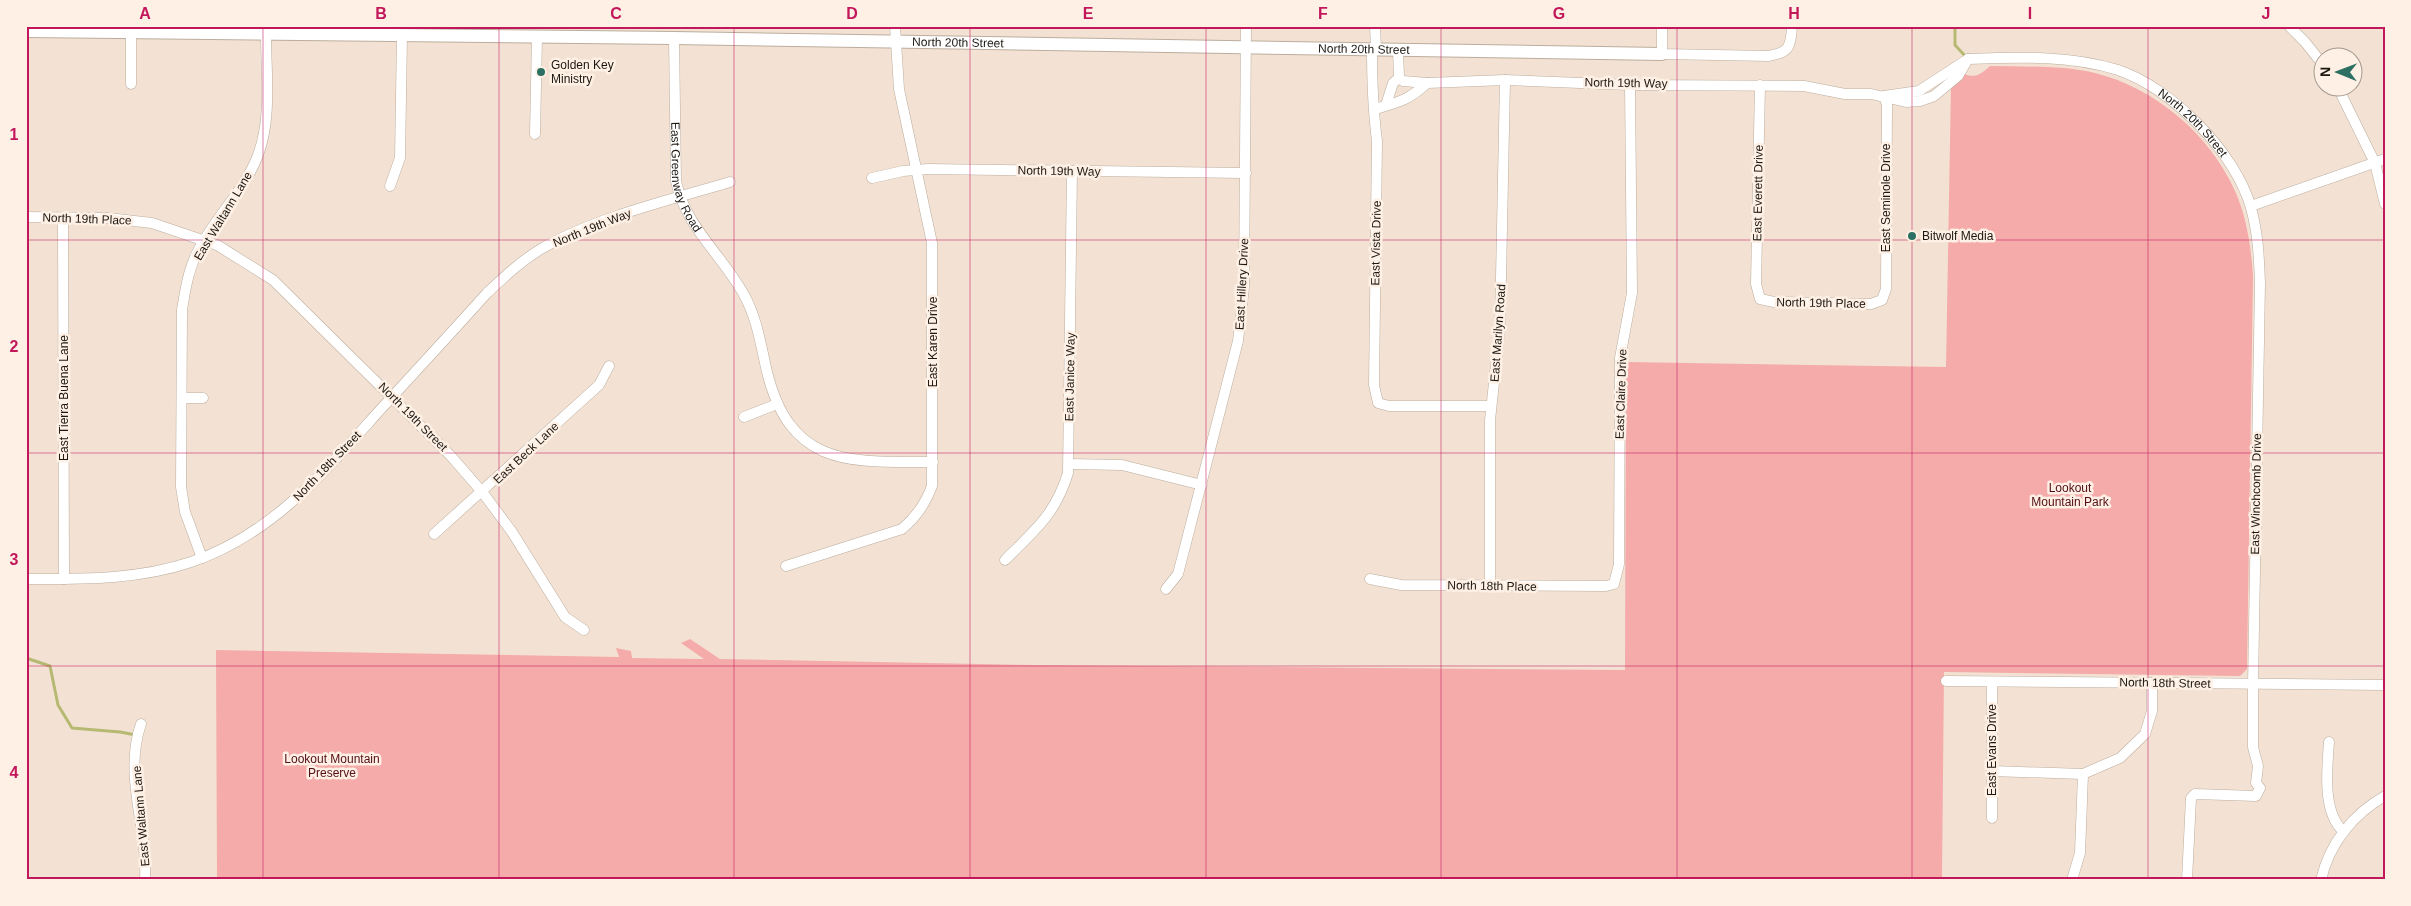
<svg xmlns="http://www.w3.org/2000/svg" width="2411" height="906" font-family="Helvetica,sans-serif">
<rect width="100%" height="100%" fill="#f3e2d3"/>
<path fill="#f4abaa" d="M1990,66c35,1 71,-1 105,7 61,15 115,62 140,118 12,27 16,56 18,85l-6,393 -7,7 -296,-4 -2,208h-1725l-1,-230 403,7 -3,-9 15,3 1,7 72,1 -23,-16 9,-4 30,20 314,6 591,5 1,-308 320,5 5,-283 11,-11c13,6 18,2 28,-7z"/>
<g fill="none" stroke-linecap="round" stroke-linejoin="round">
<path stroke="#b6b972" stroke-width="3" d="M1955,26v19l12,13
M26,658l24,8 8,39 14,23 48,4 16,3"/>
<defs>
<g id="minor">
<path d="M1375,26l1,23"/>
<path d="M1662,26v28l106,2c21,-3 23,-9 24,-30"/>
<path d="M2289,26l16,16 19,24"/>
<path d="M131,32v52"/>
<path id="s1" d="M674,38l2,143c9,45 45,73 67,112 14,24 18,53 24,79 24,96 83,90 166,90"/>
<path d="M1372,49c0,31 1,61 5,92l-3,244 4,18 11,3h102"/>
<path d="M1398,49l1,29 4,3 24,2"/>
<path id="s2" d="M1968,59c50,-2 102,-4 150,11 54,18 118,83 133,138 7,25 8,49 9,75l-7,402v62l5,19 -2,17 4,5 -4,8 -61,-2 -4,4 -4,82"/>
<path d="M1760,85l-4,199 4,15 14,3 97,2 11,-4 4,-11 1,-184 -3,-9"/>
<path d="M2338,88l37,75 10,41"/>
<path d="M1884,96l35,-5 46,-30"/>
<path d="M1386,105l7,-22 6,-5"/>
<path d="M1375,109c24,-7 34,-9 52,-26l78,-3 125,5 174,1 41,8h26l35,8 14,-1 14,-5 24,-20 10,-17"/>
<path d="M535,134l2,-97"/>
<path d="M872,178l31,-7 25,-2 318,4"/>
<path d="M390,186l10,-28 2,-123"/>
<path d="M2251,206l134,-47"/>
<path d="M26,217l82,1 44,5 65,22 56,35 177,175 33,38 29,39 53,85 19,13"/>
<path d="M63,218l1,361"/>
<path d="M182,398h21"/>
<path d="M744,417l33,-13"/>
<path d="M1069,464l53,1 80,20"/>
<path d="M434,534l165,-149 10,-19"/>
<path d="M202,558l-17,-46 -4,-25 1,-177c3,-19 6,-38 14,-55 17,-36 48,-63 62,-100 14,-37 8,-82 8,-121"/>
<path d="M1005,560c30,-30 50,-45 63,-87l4,-302"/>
<path d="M786,566l116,-37c15,-13 23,-25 30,-43v-243l-33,-154 -4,-63"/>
<path d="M26,579c55,0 112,1 165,-17 81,-27 134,-91 189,-152 36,-39 72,-78 107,-117 17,-16 34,-32 54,-44 53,-31 129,-49 189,-67"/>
<path d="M1370,579l31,6 205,1 8,-2 5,-20 1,-206 12,-65 -2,-208"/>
<path d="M1490,586v-166l10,-93 5,-247"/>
<path d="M1166,589l12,-15 60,-233 6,-54 2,-261"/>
<path d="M1946,681l439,4"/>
<path d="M141,724c-18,51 7,104 4,156"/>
<path d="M2329,742c-2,28 -7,71 15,90"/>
<path d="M1992,771l91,3 37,-16 25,-24 7,-23v-28"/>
<path d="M1992,818v-136"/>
<path d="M2072,880l8,-27 3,-79"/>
<path d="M2321,880c8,-36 32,-66 64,-84"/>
</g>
<g id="tertiary">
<path id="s3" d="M26,31l648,7 988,16"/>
</g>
</defs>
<use href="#minor" stroke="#bcad9e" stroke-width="11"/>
<use href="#tertiary" stroke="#bcad9e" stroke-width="14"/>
<use href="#minor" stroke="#fff" stroke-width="10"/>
<use href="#tertiary" stroke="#fff" stroke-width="12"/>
</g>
<path fill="none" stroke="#c2185b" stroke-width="1" stroke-opacity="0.55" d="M263,26v854M499,26v854M734,26v854M970,26v854M1206,26v854M1441,26v854M1677,26v854M1912,26v854M2148,26v854M26,240h2359M26,453h2359M26,666h2359"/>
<g fill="#2c7063" stroke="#fef0e4" stroke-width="2">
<circle cx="541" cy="72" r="5"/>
<circle cx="1912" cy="236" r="5"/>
</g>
<g text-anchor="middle" stroke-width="5" stroke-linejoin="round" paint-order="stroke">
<g font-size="12" fill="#1c1711" stroke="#fef0e4">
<text dy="4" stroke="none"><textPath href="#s3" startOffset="932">North 20th Street</textPath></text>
<text dy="4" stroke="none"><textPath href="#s3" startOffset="1338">North 20th Street</textPath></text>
<text transform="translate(1626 83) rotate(1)" y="4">North 19th Way</text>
<text dy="4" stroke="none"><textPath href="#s2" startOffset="244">North 20th Street</textPath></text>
<text transform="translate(1059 171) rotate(1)" y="4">North 19th Way</text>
<text dy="4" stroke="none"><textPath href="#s1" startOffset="141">East Greenway Road</textPath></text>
<text transform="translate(1758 193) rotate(-89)" y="4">East Everett Drive</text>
<text transform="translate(1886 198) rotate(-90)" y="4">East Seminole Drive</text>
<text transform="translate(223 216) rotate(-59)" y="4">East Waltann Lane</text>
<text transform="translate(87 219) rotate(2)" y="4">North 19th Place</text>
<text transform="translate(592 228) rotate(-22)" y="4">North 19th Way</text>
<text transform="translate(1376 243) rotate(-89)" y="4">East Vista Drive</text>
<text transform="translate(1242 284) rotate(-87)" y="4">East Hillery Drive</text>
<text transform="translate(1821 303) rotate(1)" y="4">North 19th Place</text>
<text transform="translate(1498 333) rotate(-86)" y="4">East Marilyn Road</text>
<text transform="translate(933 342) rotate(-90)" y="4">East Karen Drive</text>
<text transform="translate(1070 377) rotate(-89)" y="4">East Janice Way</text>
<text transform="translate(1621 394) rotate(-88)" y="4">East Claire Drive</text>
<text transform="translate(64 398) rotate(-90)" y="4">East Tierra Buena Lane</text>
<text transform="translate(413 417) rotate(45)" y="4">North 19th Street</text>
<text transform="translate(526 453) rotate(-43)" y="4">East Beck Lane</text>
<text transform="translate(327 466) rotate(-46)" y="4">North 18th Street</text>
<text transform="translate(2256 494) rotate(-89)" y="4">East Winchcomb Drive</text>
<text transform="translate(1492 586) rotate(1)" y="4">North 18th Place</text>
<text transform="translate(2165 683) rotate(1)" y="4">North 18th Street</text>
<text transform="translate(1992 750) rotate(-90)" y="4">East Evans Drive</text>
<text transform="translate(141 816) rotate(-95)" y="4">East Waltann Lane</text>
</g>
<g font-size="12" fill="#1c1711" stroke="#fef0e4" text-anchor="start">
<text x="551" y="69">Golden Key<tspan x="551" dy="14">Ministry</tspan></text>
<text x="1922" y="240">Bitwolf Media</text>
</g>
<g font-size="12" fill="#530e16" stroke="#fef0e4">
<text x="2070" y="492">Lookout<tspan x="2070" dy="14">Mountain Park</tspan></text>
<text x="332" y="763">Lookout Mountain<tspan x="332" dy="14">Preserve</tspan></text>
</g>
</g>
<rect width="2411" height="906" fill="none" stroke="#fef0e4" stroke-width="55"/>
<g transform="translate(2338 72) rotate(271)"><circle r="24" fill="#fef0e4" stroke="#a49990"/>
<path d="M0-4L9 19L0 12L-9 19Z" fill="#2c7063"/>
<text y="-8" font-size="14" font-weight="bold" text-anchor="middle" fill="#1c1711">N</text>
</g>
<rect x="28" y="28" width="2356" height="850" fill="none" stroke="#c2185b" stroke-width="2"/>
<g font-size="16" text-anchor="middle" font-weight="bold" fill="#c2185b">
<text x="145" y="19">A</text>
<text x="381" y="19">B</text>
<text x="616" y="19">C</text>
<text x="852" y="19">D</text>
<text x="1088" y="19">E</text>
<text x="1323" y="19">F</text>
<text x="1559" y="19">G</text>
<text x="1794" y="19">H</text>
<text x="2030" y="19">I</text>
<text x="2266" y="19">J</text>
<text x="14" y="140">1</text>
<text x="14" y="352">2</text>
<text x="14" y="565">3</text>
<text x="14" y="778">4</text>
</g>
</svg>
